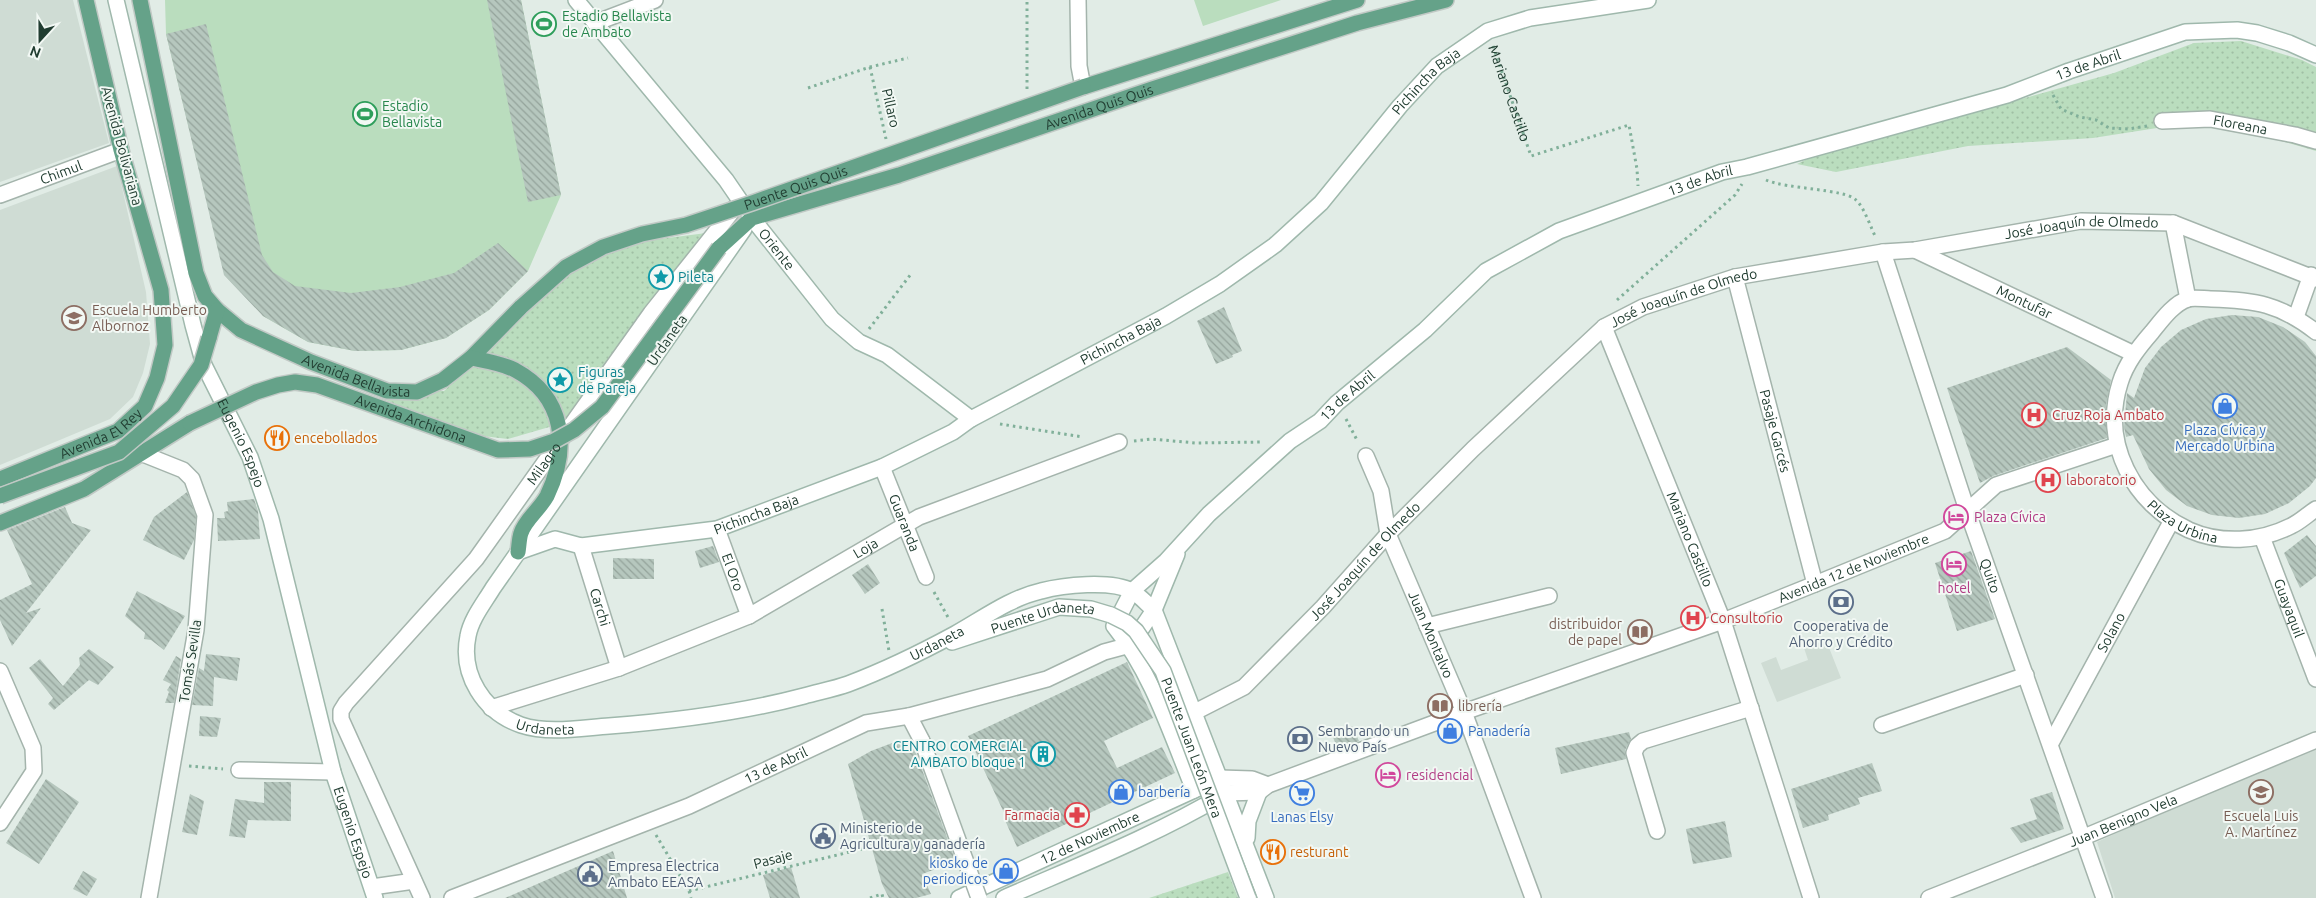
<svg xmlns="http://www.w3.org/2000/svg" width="2316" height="898" font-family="Ubuntu,sans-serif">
<defs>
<pattern id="park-dots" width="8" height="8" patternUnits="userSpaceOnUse" patternTransform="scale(1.25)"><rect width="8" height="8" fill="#baddbe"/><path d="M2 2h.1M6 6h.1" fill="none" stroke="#a0bfa4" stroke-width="1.8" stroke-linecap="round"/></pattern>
<pattern id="building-back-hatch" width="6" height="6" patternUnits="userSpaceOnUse" patternTransform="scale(1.25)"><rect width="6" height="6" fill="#b6c7be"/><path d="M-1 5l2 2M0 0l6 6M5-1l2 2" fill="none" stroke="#94a39b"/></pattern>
</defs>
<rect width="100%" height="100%" fill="#e1ece6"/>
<path fill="#cfdcd4" d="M0,0h73l36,143 -109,39z
M117,166l29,126 4,52 -7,29 -10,24 -23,22 -110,46v-255z
M1826,640l15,38 -64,24 -16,-39 15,-6 5,13 27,-10 -4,-12z
M2316,742v156h-201l-18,-56z"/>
<path fill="url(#park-dots)" d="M2241,41l61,19 14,7v84l-66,-19 -61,-9 -96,15 -125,8 -132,26 -39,-8 46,-22 164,-39 107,-30 80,-30z
M722,231l-152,190 -62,18 -42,-5 -111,-47 89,4 123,-117 36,-20 41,-13z
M1228,872l10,26h-89z"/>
<path fill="#baddbe" d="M165,0h356l40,195 -33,76 -39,39 -43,28 -45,12 -46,1 -47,-9 -45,-26 -44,-64 -53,-218z
M1194,0h87l-78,26z"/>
<path fill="url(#building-back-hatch)" d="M487,0h34l40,195 -33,7z
M206,24l56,231 11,17 22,14 56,7 49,-6 54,-14 44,-30 30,28 -39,39 -43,28 -45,12 -46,1 -47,-9 -45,-26 -39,-41 -58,-241z
M1224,307l18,44 -10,4 1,2 -17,7 -19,-43z
M2232,315l26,2 25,10 22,15 11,14v122l-6,8 -21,17 -24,11 -26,4 -27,-3 -25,-9 -21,-16 -17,-21 -16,-34 -7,2 -2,-10 3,-34 7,5 11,-30 16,-21 20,-17 25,-11z
M2067,347l44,33 -5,25 1,33 -114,38 -13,7 -33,-95z
M187,492l9,24 -2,24 -10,20 -41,-20 11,-23z
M254,499l4,12 2,28 -42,2 -1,-23h8l-1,-6 4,-1 -1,-9z
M65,507l7,16 19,7 -65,83 15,-5 -29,38 -12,-26v-20l32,-16 -25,-54z
M2307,535l9,11v30l-16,12 -16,-35z
M713,546l6,16 -19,6 -5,-17z
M1971,551l24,68 -38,12 -22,-68z
M613,558l41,1v20h-41z
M868,564l12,19 -15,11 -13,-19z
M137,591l48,25 -21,34 -13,-10 -7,-1 1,-6 -20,-17z
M89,649l25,18 -16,18 -9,-5 -35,30 -6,-6 5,-6 -24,-30 11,-9 23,27 17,-21 -1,-7z
M206,654l34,4 -3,23 -23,-4 -1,29 -21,-1 7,-37 5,3z
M176,656l5,3 -7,44h-9l4,-11 -2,-2 4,-6 -8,-4z
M1127,662l26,56 -49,23 13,27 45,-21 13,26 -158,74 -13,-29 2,-1 -38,-81z
M200,716l21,2 -4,19 -18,-1z
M1352,726l7,15 -21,8 -6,-14z
M1629,732l2,7 -6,11 1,9 -65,15 -6,-26z
M900,740l13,5 43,117 -34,12 9,20 -15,4h-27l-7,-14 -34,-120 23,-13z
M1872,763l10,28 -24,7 2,6 -32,11 1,5 -26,8 -12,-39z
M46,779l33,23 -40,62 -33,-21z
M264,782h27v39l-43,-1 -3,18 -16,-2 6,-37 29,4z
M2052,792l12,37 -43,14 -11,-15 27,-9 -7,-20z
M190,794l14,7 -7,34 -15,-3z
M1725,821l7,36 -39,7 -7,-35z
M613,851l14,47h-122z
M791,867l9,31h-30l-7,-23z
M83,871l14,8 -10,17 -14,-7z"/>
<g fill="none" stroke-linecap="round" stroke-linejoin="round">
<defs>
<g id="street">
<path d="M1078,0l1,66 4,21"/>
<path d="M595,23l60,-23"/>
<path id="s2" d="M2162,121l48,-2 85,16 21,6"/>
<path id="s3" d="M0,195l121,-45"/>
<path d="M2173,223l15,76"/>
<path id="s4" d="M1915,250l219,104"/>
<path id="s5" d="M1883,252l84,258 137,388"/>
<path id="s6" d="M1735,277l80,307"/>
<path d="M2296,317l15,-42"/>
<path id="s7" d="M1604,327l119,294 88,277"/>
<path id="s8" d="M2316,332c-36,-28 -61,-32 -105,-33 -7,0 -17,-2 -23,0 -14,4 -27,22 -36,33 -13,15 -26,31 -32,51 -19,60 13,121 69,147 32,14 70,12 102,-4 9,-4 17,-12 25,-17"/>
<path d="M143,454l40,16 9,9 13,36 -9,115 -47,268"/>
<path id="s9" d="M1366,456l15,35 7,43 76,178 69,186"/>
<path id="s10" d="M882,467l44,110"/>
<path id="s11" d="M717,529l32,87"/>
<path id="s12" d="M2262,537l54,142"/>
<path id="s13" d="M581,546l38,122"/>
<path d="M1427,626l122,-30"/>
<path d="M0,671l33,77 1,23 -34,52"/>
<path id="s14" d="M491,708l128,-40 130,-52 170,-99 200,-75"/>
<path id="s15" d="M1193,713l51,-26 79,-80 65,-73 85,-85 131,-122 39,-20 92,-30 148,-25 32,-2 166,-29 92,2 143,56"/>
<path d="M909,716l13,25"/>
<path d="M1882,725l144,-50"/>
<path id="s16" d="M2051,743l120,-221"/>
<path d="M239,770l94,2"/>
<path d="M1220,778l32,1 16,6"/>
<path id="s17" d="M1226,793l33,-1 9,-7 196,-73 259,-91 92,-37 130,-53 51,-46 121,-40"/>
<path d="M1657,831l-23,-78 3,-7 6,-5 108,-33"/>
<path d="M372,887l42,-6"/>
<path id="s18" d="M422,898l-81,-179v-8l5,-8 130,-144 175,-246 87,-109"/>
<path id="s19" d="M452,898l237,-92 177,-83 43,-7 138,-37 57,-27 26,-7"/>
<path id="s20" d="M1929,898l155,-61 232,-97"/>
</g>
<g id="secondary">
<path id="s21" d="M116,0l77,325 11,40 46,92 21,62 62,253 42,126"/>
<path id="s22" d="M576,0l150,180 26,38 80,101 27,23 28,13 84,64"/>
<path id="s23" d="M744,229l-251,359c-9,15 -22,31 -25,48 -8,39 16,76 53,89 27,9 60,3 88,1 66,-5 131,-13 195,-30 14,-4 30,-7 44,-12 37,-14 72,-31 107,-50 27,-15 55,-36 86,-43 22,-6 70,-11 91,0 8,5 15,13 22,19l112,288"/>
<path id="s24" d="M518,552l37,-13 26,7 136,-17 165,-62 71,-35 18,-13 195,-103 54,-32 55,-39 46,-42 79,-97 37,-40 51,-35 42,-13 118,-18"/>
<path id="s25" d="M952,642l107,-35 32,2 20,6"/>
<path d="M1131,644l23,-34 23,-56"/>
<path id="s26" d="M1194,790c-23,-56 -42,-117 -80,-164l18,-35 34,-30 43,-47 81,-73 30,-20 17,-18 88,-73 61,-59 73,-40 163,-59 25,-5 260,-72 62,-24 116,-39 52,-2 20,3 32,10 27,12"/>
<path d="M1247,838l1,-17 11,-29"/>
<path id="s27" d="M959,898l244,-112"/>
<path d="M1004,898c73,-32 150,-62 219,-103"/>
</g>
<g id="primary">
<path id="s28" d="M140,0l56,273 9,23 12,14 24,20 70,32 76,29 30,1 26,-12 28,-22 50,-51"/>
<path d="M1083,87l274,-87"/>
<path id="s29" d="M719,248l33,-30 147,-43 253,-86 205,-66 89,-23"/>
<path d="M209,338l8,-28"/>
<path d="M471,358c15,3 30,5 44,12 50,27 55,78 32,126 -7,13 -22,24 -26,37 -2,6 -2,14 -3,19"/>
<path id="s30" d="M0,479l118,-48 27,-25 12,-28 8,-33 -4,-55 -40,-140 -35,-150"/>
<path d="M0,523l84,-34 106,-66"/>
</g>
</defs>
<use href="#street" stroke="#a4b4ac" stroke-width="18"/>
<use href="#secondary" stroke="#9fb8ac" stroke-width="18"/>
<use href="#primary" stroke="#c1c9c5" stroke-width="18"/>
<g stroke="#81b09a" stroke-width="3" stroke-dasharray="2.5 4" stroke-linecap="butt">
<path id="s1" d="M1493,46l38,110 98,-31 8,44 1,17"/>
<path d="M870,67l16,72"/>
<path d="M808,88l62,-21 38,-9"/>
<path d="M1027,89v-89"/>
<path d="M2053,95l8,14 19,8 16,3 13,8 19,1 19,-3"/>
<path d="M1766,180c20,9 80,9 90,20 8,7 15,28 20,38"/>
<path d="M1617,300l118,-105 7,-11"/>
<path d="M869,329l42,-55"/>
<path d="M1346,419l12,23"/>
<path d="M1000,424l83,13"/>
<path d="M1134,441l17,-2 45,4 66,-1"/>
<path d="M934,592l15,27"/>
<path d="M882,609l7,42"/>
<path d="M189,766l34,3"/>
<path d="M656,835l33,56 2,7"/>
<path d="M689,891l173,-42"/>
<path d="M870,898l12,-4 1,4"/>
</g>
<use href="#street" stroke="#fff" stroke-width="15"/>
<use href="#secondary" stroke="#fff" stroke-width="15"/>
<use href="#primary" stroke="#65a289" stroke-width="15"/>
<defs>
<path id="street-bridge" d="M922,741l57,157"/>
<g id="secondary-bridge">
<path id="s31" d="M1111,615l16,8 9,8 27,40 85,227"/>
</g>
<g id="primary-bridge">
<path id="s32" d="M521,307l45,-40 37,-20 39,-13 44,-9 66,-22 331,-116"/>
<path id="s33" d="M190,423l66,-31 22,-7 17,-3 22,3 181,65 32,-1 24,-8 20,-11 28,-23 117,-159"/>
<path d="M0,496l119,-44 54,-46 28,-41 8,-27"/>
</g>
</defs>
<use href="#street-bridge" stroke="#a4b4ac" stroke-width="18" stroke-linecap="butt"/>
<use href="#secondary-bridge" stroke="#9fb8ac" stroke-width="18" stroke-linecap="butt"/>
<use href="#primary-bridge" stroke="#c1c9c5" stroke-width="18" stroke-linecap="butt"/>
<use href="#street-bridge" stroke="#fff" stroke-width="15"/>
<use href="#secondary-bridge" stroke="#fff" stroke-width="15"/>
<use href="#primary-bridge" stroke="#65a289" stroke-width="15"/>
</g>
<defs>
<symbol id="stadium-ring" viewBox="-11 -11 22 22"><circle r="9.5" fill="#f2f8f4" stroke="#2e9e5b" stroke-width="1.5"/><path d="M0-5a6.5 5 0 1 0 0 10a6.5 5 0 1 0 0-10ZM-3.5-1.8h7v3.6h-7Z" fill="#2e9e5b"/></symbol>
<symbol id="sight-ring" viewBox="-11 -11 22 22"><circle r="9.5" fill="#f2f8f4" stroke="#0f9aa8" stroke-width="1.5"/><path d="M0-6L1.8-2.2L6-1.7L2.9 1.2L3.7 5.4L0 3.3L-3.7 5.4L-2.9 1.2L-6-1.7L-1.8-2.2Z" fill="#0f9aa8"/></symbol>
<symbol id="school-ring" viewBox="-11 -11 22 22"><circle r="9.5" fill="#f2f8f4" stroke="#8d6e63" stroke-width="1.5"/><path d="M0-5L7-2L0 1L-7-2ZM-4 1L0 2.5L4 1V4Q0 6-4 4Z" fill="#8d6e63"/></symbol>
<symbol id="shop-ring" viewBox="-11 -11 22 22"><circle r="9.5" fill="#f2f8f4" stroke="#3f7fe0" stroke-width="1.5"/><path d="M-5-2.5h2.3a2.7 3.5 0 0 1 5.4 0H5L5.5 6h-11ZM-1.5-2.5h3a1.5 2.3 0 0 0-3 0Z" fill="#3f7fe0"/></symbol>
<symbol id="hospital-ring" viewBox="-11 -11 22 22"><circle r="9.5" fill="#f2f8f4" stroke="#e0444e" stroke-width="1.5"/><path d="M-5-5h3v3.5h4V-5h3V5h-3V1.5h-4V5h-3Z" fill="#e0444e"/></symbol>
<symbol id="restaurant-ring" viewBox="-11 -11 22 22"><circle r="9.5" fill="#f2f8f4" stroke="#e8710a" stroke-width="1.5"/><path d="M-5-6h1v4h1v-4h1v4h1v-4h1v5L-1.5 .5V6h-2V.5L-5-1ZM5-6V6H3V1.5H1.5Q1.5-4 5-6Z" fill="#e8710a"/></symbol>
<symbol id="hotel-ring" viewBox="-11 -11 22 22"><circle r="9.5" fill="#f2f8f4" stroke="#d1479c" stroke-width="1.5"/><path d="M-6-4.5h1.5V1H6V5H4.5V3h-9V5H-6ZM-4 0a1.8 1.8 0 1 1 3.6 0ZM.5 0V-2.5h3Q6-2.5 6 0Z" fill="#d1479c"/></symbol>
<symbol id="bank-ring" viewBox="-11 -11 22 22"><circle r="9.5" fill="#f2f8f4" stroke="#5c6f8a" stroke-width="1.5"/><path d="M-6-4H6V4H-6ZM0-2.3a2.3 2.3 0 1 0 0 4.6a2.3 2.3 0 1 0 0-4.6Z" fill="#5c6f8a"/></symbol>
<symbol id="library-ring" viewBox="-11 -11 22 22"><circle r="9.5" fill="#f2f8f4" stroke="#8d6e63" stroke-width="1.5"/><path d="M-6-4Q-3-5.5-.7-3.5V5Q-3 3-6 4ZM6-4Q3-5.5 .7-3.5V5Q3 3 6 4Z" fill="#8d6e63"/></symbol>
<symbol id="building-ring" viewBox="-11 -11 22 22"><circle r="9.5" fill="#f2f8f4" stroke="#0f9aa8" stroke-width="1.5"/><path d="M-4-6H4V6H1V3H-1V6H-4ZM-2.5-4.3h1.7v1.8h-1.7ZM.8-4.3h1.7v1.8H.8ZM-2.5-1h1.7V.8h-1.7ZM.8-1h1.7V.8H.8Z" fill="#0f9aa8"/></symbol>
<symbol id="supermarket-ring" viewBox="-11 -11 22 22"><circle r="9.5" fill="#f2f8f4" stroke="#3f7fe0" stroke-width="1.5"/><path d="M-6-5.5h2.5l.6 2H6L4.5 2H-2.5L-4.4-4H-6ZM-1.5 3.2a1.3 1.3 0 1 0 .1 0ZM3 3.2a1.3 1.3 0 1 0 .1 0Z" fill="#3f7fe0"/></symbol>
<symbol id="pharmacy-ring" viewBox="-11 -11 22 22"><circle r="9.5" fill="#f2f8f4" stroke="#e0444e" stroke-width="1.5"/><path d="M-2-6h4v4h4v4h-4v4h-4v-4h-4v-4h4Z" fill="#e0444e"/></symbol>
<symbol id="civic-ring" viewBox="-11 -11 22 22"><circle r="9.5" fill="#f2f8f4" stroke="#5c6f8a" stroke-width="1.5"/><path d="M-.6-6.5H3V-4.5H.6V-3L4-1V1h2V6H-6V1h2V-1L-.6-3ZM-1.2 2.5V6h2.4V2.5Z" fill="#5c6f8a"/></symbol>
</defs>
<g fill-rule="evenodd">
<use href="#stadium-ring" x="530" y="10" width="28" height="28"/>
<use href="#stadium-ring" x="351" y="100" width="28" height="28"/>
<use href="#sight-ring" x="647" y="263" width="28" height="28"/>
<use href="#school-ring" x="60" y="304" width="28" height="28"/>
<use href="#sight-ring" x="546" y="366" width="28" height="28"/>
<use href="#shop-ring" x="2211" y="392" width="28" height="28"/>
<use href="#hospital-ring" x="2020" y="401" width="28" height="28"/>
<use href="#restaurant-ring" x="263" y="424" width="28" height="28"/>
<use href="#hospital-ring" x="2034" y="466" width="28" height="28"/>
<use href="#hotel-ring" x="1942" y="503" width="28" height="28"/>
<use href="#hotel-ring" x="1940" y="550" width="28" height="28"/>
<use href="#bank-ring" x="1827" y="588" width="28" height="28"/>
<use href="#hospital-ring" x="1679" y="604" width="28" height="28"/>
<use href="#library-ring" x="1626" y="618" width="28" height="28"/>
<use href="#library-ring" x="1426" y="692" width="28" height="28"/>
<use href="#shop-ring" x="1436" y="717" width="28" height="28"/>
<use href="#bank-ring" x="1286" y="725" width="28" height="28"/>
<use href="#building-ring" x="1029" y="740" width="28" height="28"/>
<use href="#hotel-ring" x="1374" y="761" width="28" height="28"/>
<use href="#shop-ring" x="1107" y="778" width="28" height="28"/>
<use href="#school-ring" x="2247" y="778" width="28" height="28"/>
<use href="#supermarket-ring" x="1288" y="779" width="28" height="28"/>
<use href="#pharmacy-ring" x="1063" y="801" width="28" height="28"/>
<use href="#civic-ring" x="809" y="822" width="28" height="28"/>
<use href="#restaurant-ring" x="1259" y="838" width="28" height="28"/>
<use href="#shop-ring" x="992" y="857" width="28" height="28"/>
<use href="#civic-ring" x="576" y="860" width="28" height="28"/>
</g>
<g text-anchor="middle" stroke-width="4" stroke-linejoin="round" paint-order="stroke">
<g font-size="14" fill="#27864d" stroke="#f2f8f4" text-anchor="start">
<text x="562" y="21">Estadio Bellavista<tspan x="562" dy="16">de Ambato</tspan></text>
<text x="382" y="111">Estadio<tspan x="382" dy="16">Bellavista</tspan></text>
</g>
<g font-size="14" fill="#213d31" stroke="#f2f8f4">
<text dy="5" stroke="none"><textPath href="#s26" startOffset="1339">13 de Abril</textPath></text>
<text dy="5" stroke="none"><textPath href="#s24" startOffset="1055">Pichincha Baja</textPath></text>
<text dy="5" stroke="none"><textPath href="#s1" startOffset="50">Mariano Castillo</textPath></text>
<text dy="5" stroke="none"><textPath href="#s29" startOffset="409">Avenida Quis Quis</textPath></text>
<text transform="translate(891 108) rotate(77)" y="5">Pillaro</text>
<text dy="5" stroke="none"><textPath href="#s2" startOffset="79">Floreana</textPath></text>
<text transform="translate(122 146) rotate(75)" y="5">Avenida Bolivariana</text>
<text dy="5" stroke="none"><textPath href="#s3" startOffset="65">Chimul</textPath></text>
<text dy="5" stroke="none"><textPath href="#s26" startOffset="934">13 de Abril</textPath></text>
<text dy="5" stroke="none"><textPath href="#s32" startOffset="304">Puente Quis Quis</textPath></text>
<text dy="5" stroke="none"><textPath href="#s15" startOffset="1058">José Joaquín de Olmedo</textPath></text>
<text dy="5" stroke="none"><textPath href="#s22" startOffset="320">Oriente</textPath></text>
<text dy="5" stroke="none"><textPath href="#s15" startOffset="652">José Joaquín de Olmedo</textPath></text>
<text dy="5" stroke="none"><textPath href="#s4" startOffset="121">Montufar</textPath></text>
<text transform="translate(667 340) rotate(-55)" y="5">Urdaneta</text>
<text dy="5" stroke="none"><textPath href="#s24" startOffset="650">Pichincha Baja</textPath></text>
<text dy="5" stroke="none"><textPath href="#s28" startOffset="478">Avenida Bellavista</textPath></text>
<text dy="5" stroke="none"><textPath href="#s26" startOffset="514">13 de Abril</textPath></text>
<text dy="5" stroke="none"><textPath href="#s33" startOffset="235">Avenida Archidona</textPath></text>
<text dy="5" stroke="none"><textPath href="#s30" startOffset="111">Avenida El Rey</textPath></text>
<text dy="5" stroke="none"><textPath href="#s6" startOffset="159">Pasaje Garcés</textPath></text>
<text dy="5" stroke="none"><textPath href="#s21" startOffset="462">Eugenio Espejo</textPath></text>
<text dy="5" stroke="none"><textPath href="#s18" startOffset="525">Milagro</textPath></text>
<text dy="5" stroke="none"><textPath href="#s24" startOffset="245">Pichincha Baja</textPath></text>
<text dy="5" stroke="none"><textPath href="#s8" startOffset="414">Plaza Urbina</textPath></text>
<text dy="5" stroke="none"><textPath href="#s10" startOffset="60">Guaranda</textPath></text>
<text dy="5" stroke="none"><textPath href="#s7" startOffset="229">Mariano Castillo</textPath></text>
<text dy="5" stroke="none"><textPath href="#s14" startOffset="409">Loja</textPath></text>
<text dy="5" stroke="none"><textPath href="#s15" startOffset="232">José Joaquín de Olmedo</textPath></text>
<text dy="5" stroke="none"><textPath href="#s17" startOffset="669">Avenida 12 de Noviembre</textPath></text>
<text dy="5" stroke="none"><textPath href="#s11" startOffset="46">El Oro</textPath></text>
<text dy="5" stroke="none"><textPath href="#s5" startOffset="341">Quito</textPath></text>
<text dy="5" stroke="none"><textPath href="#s13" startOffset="64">Carchi</textPath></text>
<text dy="5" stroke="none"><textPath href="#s12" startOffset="76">Guayaquil</textPath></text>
<text dy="5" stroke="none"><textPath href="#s25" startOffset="95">Puente Urdaneta</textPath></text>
<text dy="5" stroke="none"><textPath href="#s16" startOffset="126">Solano</textPath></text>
<text dy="5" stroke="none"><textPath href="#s9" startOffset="191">Juan Montalvo</textPath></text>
<text dy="5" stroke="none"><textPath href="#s23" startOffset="1035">Urdaneta</textPath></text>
<text transform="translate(190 661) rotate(-81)" y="5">Tomás Sevilla</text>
<text dy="5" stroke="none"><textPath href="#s23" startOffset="630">Urdaneta</textPath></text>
<text dy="5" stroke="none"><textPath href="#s31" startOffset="160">Puente Juan León Mera</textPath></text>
<text dy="5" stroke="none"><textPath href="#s19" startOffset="350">13 de Abril</textPath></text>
<text dy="5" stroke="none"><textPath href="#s20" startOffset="209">Juan Benigno Vela</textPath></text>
<text dy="5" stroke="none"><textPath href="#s21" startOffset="868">Eugenio Espejo</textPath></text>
<text dy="5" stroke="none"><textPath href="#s27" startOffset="144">12 de Noviembre</textPath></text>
<text transform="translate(773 859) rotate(-15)" y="5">Pasaje</text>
</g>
<g font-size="14" fill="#0d838f" stroke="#f2f8f4" text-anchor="start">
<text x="678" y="282">Pileta</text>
<text x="578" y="377">Figuras<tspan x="578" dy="16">de Pareja</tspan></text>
<text x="1026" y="751" text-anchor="end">CENTRO COMERCIAL<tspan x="1026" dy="16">AMBATO bloque 1</tspan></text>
</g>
<g font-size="14" fill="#785e54" stroke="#f2f8f4" text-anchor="start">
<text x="92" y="315">Escuela Humberto<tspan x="92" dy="16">Albornoz</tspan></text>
<text x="1622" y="629" text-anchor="end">distribuidor<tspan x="1622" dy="16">de papel</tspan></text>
<text x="1458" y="711">librería</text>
<text x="2261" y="821" text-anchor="middle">Escuela Luis<tspan x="2261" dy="16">A. Martínez</tspan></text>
</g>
<g font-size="14" fill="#be3a42" stroke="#f2f8f4" text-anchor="start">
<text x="2052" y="420">Cruz Roja Ambato</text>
<text x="2066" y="485">laboratorio</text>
<text x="1710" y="623">Consultorio</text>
<text x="1060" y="820" text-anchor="end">Farmacia</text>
</g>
<g font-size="14" fill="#366cbe" stroke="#f2f8f4">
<text x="2225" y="435">Plaza Cívica y<tspan x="2225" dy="16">Mercado Urbina</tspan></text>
<text x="1468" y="736" text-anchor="start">Panadería</text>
<text x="1138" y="797" text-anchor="start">barbería</text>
<text x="1302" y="822">Lanas Elsy</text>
<text x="988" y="868" text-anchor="end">kiosko de<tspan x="988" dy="16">periodicos</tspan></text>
</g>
<g font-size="14" fill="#c56008" stroke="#f2f8f4" text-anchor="start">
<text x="294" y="443">encebollados</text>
<text x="1290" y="857">resturant</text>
</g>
<g font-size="14" fill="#b23c85" stroke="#f2f8f4" text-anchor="start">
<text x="1974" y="522">Plaza Cívica</text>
<text x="1954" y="593" text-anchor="middle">hotel</text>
<text x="1406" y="780">residencial</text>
</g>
<g font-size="14" fill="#4e5e75" stroke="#f2f8f4" text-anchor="start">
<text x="1841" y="631" text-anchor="middle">Cooperativa de<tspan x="1841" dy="16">Ahorro y Crédito</tspan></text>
<text x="1318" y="736">Sembrando un<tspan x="1318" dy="16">Nuevo País</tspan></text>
<text x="840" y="833">Ministerio de<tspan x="840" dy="16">Agricultura y ganadería</tspan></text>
<text x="608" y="871">Empresa Electrica<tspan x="608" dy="16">Ambato EEASA</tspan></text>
</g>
</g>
<g transform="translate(40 40) rotate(201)" stroke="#f2f8f4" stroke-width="4" paint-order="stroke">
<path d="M0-4L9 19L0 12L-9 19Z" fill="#213d31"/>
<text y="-8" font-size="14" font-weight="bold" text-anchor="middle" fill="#213d31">N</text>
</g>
</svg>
